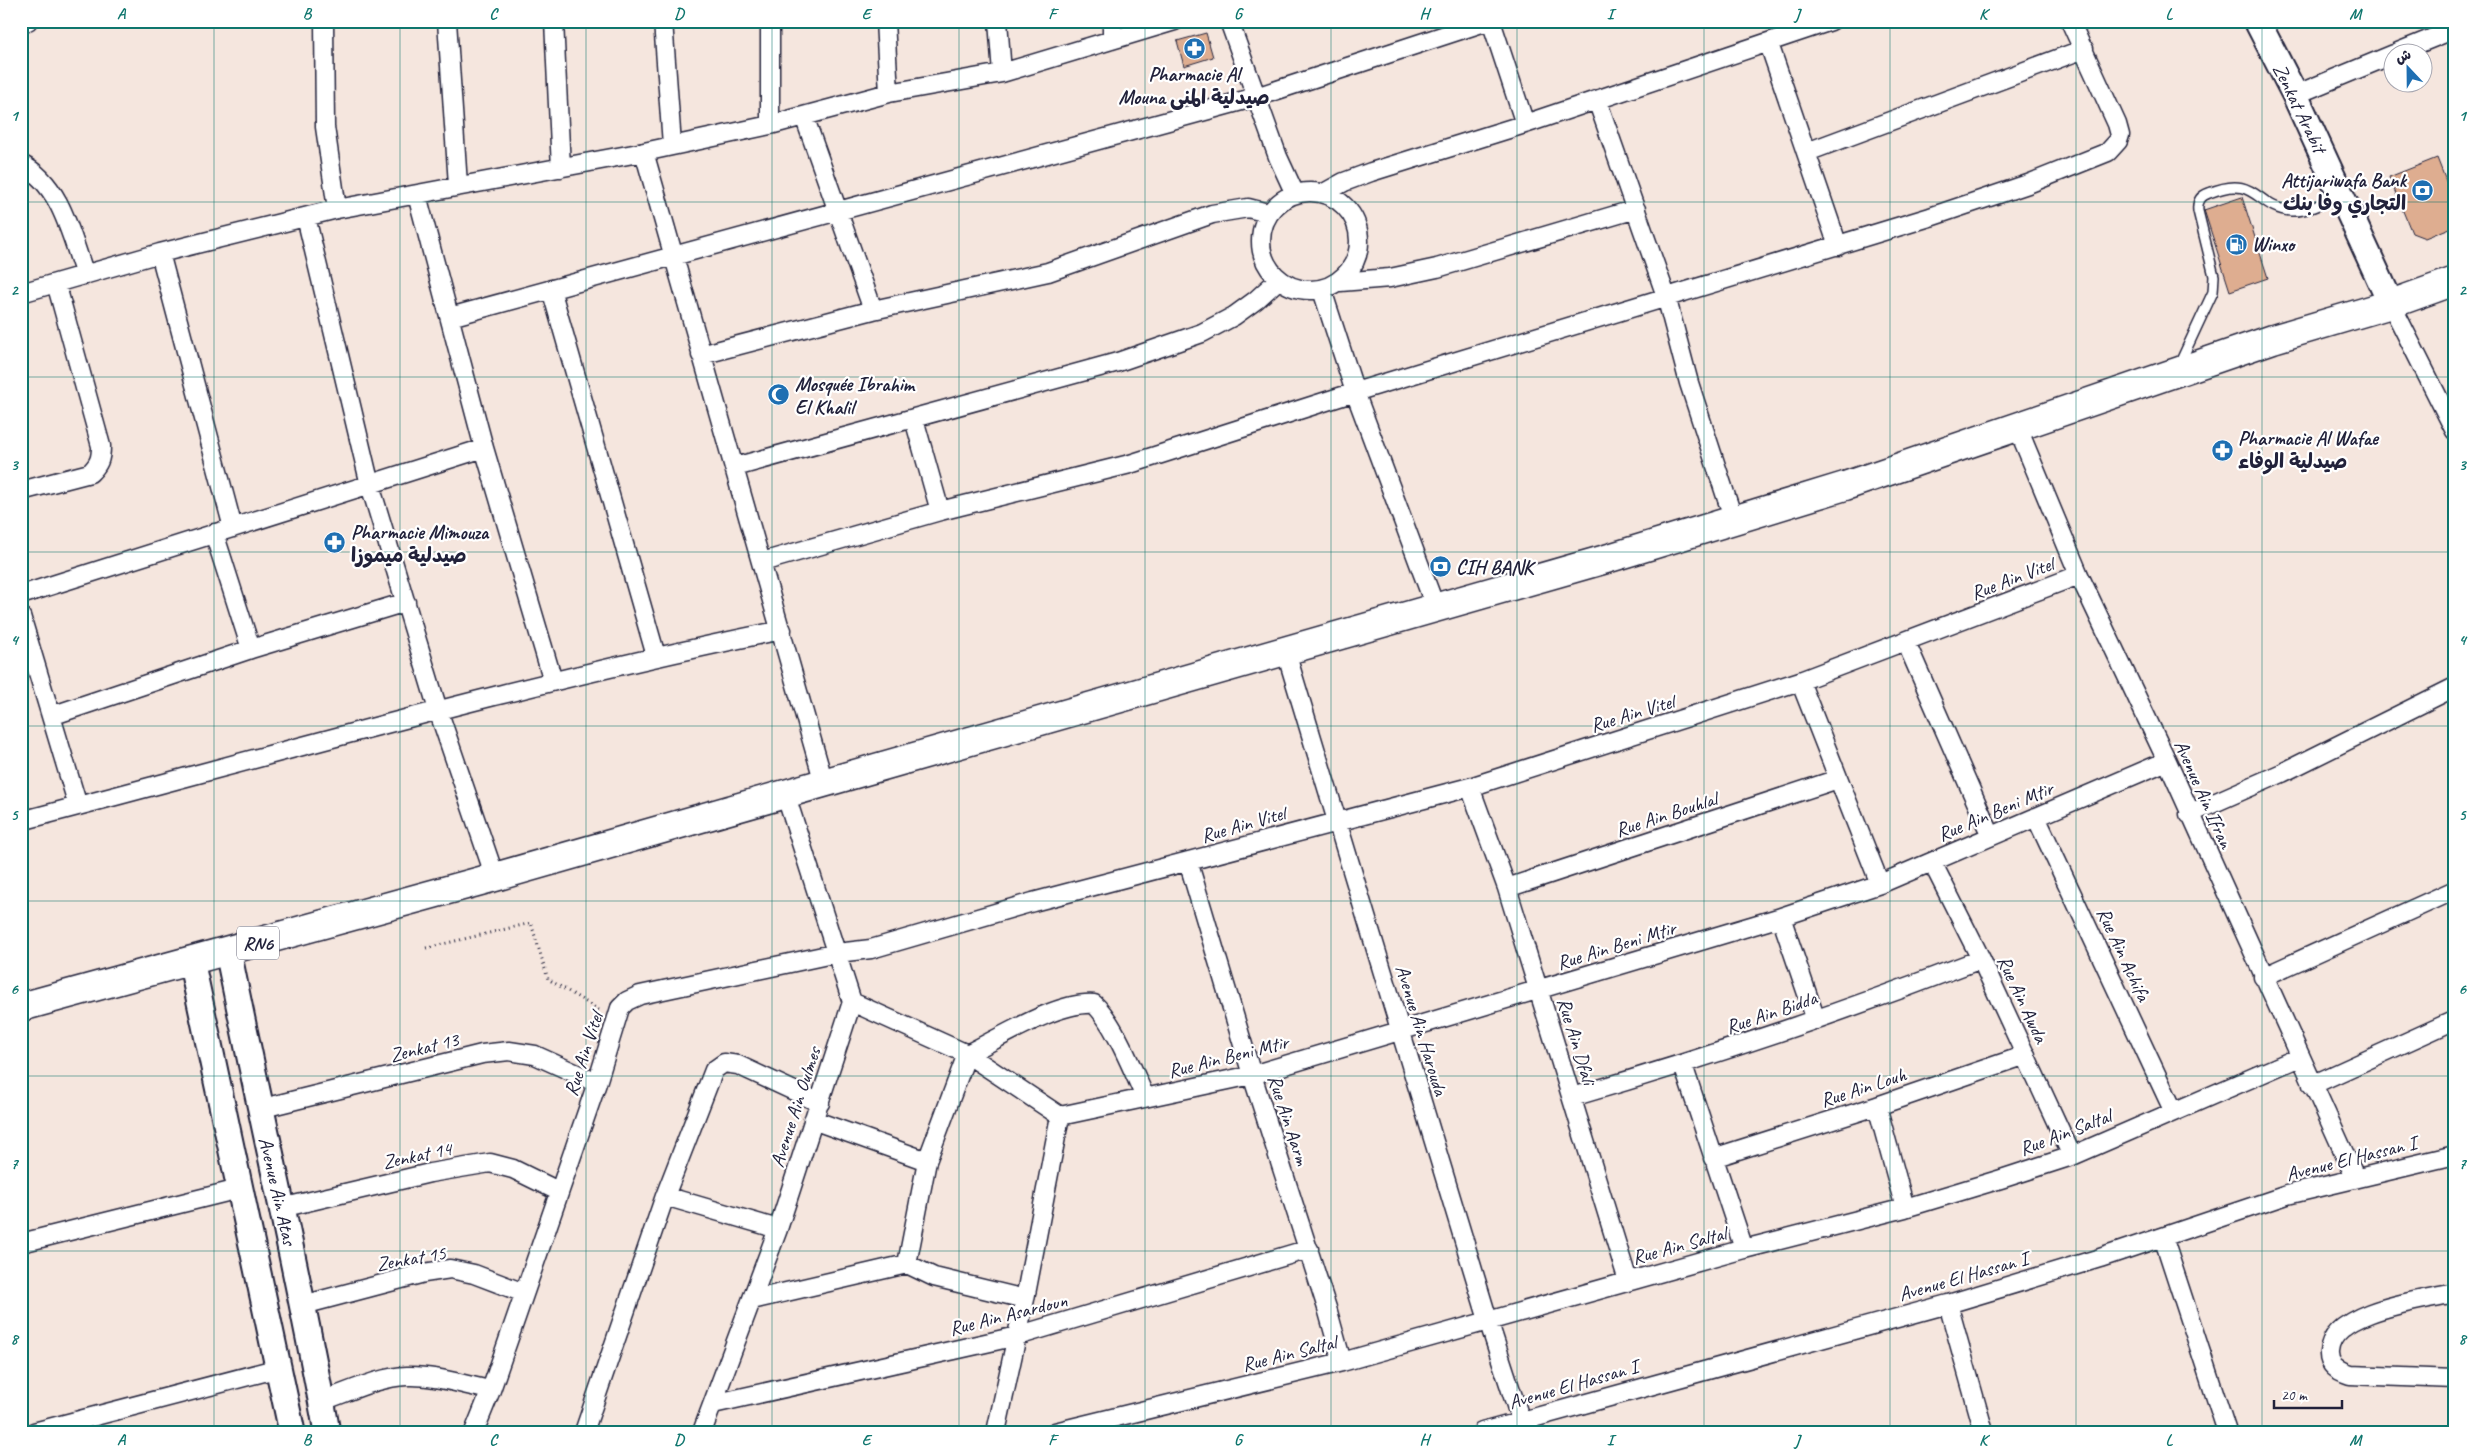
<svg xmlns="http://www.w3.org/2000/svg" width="2476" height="1453" font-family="Caveat,'Playpen Sans Arabic',sans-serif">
<rect width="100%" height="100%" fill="#f5e6de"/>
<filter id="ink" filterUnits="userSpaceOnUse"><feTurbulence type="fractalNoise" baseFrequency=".02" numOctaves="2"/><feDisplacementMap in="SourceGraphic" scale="10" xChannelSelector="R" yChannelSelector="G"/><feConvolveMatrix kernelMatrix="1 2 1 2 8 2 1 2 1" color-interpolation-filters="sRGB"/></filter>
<g filter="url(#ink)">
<path fill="#dead90" stroke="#22223b" d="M1206,33l7,24 -29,9 -7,-25z
M2437,158l18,46v22l-30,12 -13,-5 -23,-56z
M2242,197l26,81 -38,13 -26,-81z"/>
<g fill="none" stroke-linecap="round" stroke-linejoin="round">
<defs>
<path id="lane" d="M2179,365l34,-73 1,-16 -16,-65c-1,-9 2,-15 11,-18 48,-20 46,15 82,18 16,1 34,-9 48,-15"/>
<path id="street" d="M324,21l1,106 12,82
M447,21l11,164
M554,21l7,147
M663,21l9,124
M885,21l4,72
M998,21l4,52
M1112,21v19
M1229,21l49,136 17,37
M1491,21l34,103
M21,23l7,-2
M1769,44l69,202
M2398,52l57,-23
M2295,95l99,-41
M1597,100l69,196 23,87 45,138
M804,116l69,194
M770,125v-104
M644,152l180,631
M1807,152l277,-103
M21,164c40,20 50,72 64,111
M1261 241a49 49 0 1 1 98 0a49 49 0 1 1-98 0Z
M1324,193l20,-11 27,-10 154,-48 306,-103
M417,195l67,253
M306,217l64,268 68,225 57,167
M160,253l73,275
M1340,282l50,-4 47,-10 199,-59
M551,289l105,367
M1322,290l33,102 81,217
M21,293l139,-40 177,-44 307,-57 126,-27 119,-32 113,-20 173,-52
M2391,304l64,127
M450,317l806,-220 232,-76
M701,355l172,-45 175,-38 164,-58 36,-6 20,5
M914,419l26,92
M2017,426l62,149 88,186 188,416
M735,467l383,-105 84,-29 32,-17 22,-16 22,-20
M21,491l69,-18c9,-9 11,-14 11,-27l-45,-163
M214,533l37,116
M762,562l178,-51 190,-47 225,-72 575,-175 98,-33 80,-32 10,-11 2,-6 -3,-11 -47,-103
M21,595l463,-147 69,233
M21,616l57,190
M1906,642l85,194
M1285,649l203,671 33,101
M1800,681l80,203
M51,716l200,-67 155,-47
M1470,787l37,101 121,393
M2189,814l93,-41 173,-86
M2036,817l137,293
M21,821c253,-66 504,-139 761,-191
M1188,861l64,214 75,233 15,54
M1932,862l49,97 91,197
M1507,888l331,-109
M1781,917l35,103
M2263,977l192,-87
M852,1002l115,52 93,62
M1683,1065l61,184
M2312,1085l143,-65
M1572,1097c138,-40 274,-86 409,-138
M1877,1106l28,102
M259,1109l223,-55 27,-3 26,4 62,28
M1060,1116l192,-41 529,-158 99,-33 287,-123
M813,1120l114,41
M1713,1158l164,-52 149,-51
M665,1196l113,33
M281,1208l149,-35 60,-10 23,6 45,22
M2163,1237l64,195
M21,1243l218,-54
M907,1264l20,-103 40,-107c33,-16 91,-53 127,-50 20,18 39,67 51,93
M2455,1293c-31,7 -124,17 -126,59 -1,14 9,19 21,23l105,4
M752,1300l155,-36 27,13 91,22
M1948,1304l36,128
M303,1305l121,-32 26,-4 24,5 50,19
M322,1401c27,-9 56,-24 85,-25 28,-1 57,9 84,14
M713,1404l304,-68 292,-87
M34,1432l245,-64
M474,1432l17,-42 106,-307 23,-75 7,-7 13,-6 197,-42 34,-4 162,-47 437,-115 330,-106 279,-106
M584,1432l81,-236 49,-126 10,-7 14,2 82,38
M702,1432l76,-203 74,-227 -67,-209
M996,1432l29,-133 35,-183
M1055,1432l287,-70 402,-113 161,-41 96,-29 71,-23 228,-99
M1482,1432l466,-128 152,-46 187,-63 168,-40"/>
<path id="secondary" d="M2257,21l38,74 96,209
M228,951c32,161 70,320 99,481
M191,960l101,472"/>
<path id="primary" d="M21,1007l474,-130 1111,-318 239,-73 428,-147 118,-35 64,-23"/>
</defs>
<use href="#lane" stroke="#22223b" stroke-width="12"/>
<use href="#street" stroke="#22223b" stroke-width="21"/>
<use href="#secondary" stroke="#22223b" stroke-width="29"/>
<use href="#primary" stroke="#22223b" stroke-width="31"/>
<path stroke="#22223b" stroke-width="3" stroke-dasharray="1 4" stroke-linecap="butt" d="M426,948l105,-25 17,56 51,31"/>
<use href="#lane" stroke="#fff" stroke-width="9"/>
<use href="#street" stroke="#fff" stroke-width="18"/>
<use href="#secondary" stroke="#fff" stroke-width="25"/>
<use href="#primary" stroke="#fff" stroke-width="28"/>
</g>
</g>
<path fill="none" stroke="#0f766e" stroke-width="1" stroke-opacity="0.55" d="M214,21v1411M400,21v1411M586,21v1411M772,21v1411M959,21v1411M1145,21v1411M1331,21v1411M1517,21v1411M1704,21v1411M1890,21v1411M2076,21v1411M2262,21v1411M21,202h2434M21,377h2434M21,552h2434M21,726h2434M21,901h2434M21,1076h2434M21,1251h2434"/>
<defs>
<symbol id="pharmacy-disc" viewBox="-11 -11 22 22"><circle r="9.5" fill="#1f6fb2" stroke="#fff"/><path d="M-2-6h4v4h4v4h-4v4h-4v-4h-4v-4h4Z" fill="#fff"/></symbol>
<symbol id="bank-disc" viewBox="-11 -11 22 22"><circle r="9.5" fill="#1f6fb2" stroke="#fff"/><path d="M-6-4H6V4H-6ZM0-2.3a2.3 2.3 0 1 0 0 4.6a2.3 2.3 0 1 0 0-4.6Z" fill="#fff"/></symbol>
<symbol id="fuel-disc" viewBox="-11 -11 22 22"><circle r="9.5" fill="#1f6fb2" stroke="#fff"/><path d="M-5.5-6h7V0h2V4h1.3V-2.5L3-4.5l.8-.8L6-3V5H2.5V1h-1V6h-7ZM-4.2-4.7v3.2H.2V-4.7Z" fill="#fff"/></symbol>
<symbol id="mosque-disc" viewBox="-11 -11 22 22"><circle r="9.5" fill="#1f6fb2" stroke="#fff"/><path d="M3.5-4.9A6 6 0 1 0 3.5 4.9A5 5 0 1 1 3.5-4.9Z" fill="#fff"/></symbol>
</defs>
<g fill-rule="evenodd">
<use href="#pharmacy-disc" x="1182" y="36" width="25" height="25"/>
<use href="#bank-disc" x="2410" y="178" width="25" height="25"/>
<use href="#fuel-disc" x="2224" y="232" width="25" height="25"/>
<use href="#mosque-disc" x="766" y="382" width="25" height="25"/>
<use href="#pharmacy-disc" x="2210" y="438" width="25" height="25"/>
<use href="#pharmacy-disc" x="322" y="530" width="25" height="25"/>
<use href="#bank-disc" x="1428" y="554" width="25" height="25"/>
</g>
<g text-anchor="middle" stroke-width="4.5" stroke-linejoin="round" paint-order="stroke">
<rect fill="#fff" stroke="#646476" stroke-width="1" x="237" y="926.5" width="42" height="33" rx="4"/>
<g font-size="19" font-weight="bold" fill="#22223b">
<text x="258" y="950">RN6</text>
</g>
<g font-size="20" font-weight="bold" fill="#22223b" stroke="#fff" text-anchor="start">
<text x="1194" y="81" text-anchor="middle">Pharmacie Al<tspan x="1194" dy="23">Mouna صيدلية المنى</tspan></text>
<text x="2406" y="187" text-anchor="end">Attijariwafa Bank<tspan x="2406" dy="23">التجاري وفا بنك</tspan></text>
<text x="2252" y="251">Winxo</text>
<text x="795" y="391">Mosquée Ibrahim<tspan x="795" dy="23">El Khalil</tspan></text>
<text x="2238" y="445">Pharmacie Al Wafae<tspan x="2238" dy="23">صيدلية الوفاء</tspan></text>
<text x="351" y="539">Pharmacie Mimouza<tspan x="351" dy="23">صيدلية ميموزا</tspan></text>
<text x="1456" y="574">CIH BANK</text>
</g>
<g font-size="20" fill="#22223b" stroke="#fff">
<text transform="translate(2300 108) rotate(64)" y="7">Zenkat Arabit</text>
<text transform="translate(2012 578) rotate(-21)" y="7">Rue Ain Vitel</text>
<text transform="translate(1632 713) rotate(-17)" y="7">Rue Ain Vitel</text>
<text transform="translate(2204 794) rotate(66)" y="7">Avenue Ain Ifran</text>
<text transform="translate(1995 811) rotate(-23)" y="7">Rue Ain Beni Mtir</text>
<text transform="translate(1666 814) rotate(-18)" y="7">Rue Ain Bouhlal</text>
<text transform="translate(1243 824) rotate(-16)" y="7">Rue Ain Vitel</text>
<text transform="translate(1616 945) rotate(-17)" y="7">Rue Ain Beni Mtir</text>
<text transform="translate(2124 954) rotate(65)" y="7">Rue Ain Achifa</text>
<text transform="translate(2023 999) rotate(65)" y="7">Rue Ain Awda</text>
<text transform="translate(1771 1012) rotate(-19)" y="7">Rue Ain Bidda</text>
<text transform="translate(1422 1030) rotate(73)" y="7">Avenue Ain Harouda</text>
<text transform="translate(1577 1041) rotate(73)" y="7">Rue Ain Dfali</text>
<text transform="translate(424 1047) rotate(-14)" y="7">Zenkat 13</text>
<text transform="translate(583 1054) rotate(-72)" y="7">Rue Ain Vitel</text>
<text transform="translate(1228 1056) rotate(-14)" y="7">Rue Ain Beni Mtir</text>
<text transform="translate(1863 1087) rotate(-18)" y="7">Rue Ain Louh</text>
<text transform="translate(795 1107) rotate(-72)" y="7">Avenue Ain Oulmes</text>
<text transform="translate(1289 1120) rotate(72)" y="7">Rue Ain Aarm</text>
<text transform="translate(2065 1132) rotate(-21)" y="7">Rue Ain Saltal</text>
<text transform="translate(417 1155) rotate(-12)" y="7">Zenkat 14</text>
<text transform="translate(2351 1158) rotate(-14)" y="7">Avenue El Hassan I</text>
<text transform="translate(278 1191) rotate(77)" y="7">Avenue Ain Atas</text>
<text transform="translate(1679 1245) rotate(-15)" y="7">Rue Ain Saltal</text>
<text transform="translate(411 1258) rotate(-10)" y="7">Zenkat 15</text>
<text transform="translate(1963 1276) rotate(-16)" y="7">Avenue El Hassan I</text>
<text transform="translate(1008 1314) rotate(-14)" y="7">Rue Ain Asardoun</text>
<text transform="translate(1289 1353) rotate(-14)" y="7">Rue Ain Saltal</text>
<text transform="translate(1573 1384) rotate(-16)" y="7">Avenue El Hassan I</text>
</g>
</g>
<rect width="2476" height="1453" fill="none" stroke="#fff" stroke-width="55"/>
<g transform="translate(2408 68) rotate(338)"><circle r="24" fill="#ffffff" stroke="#a7a7b1"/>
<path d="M0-4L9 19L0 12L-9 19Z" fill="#1f6fb2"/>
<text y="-8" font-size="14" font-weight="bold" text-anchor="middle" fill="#22223b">ش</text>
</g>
<path d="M2274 1400v8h68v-8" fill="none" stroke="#22223b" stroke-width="2.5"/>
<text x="2281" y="1400" font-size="15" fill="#22223b" stroke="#ffffff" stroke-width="4" paint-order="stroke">20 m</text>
<rect x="28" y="28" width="2420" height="1398" fill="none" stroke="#0f766e" stroke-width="2"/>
<g font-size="16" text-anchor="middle" font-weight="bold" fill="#0f766e">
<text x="121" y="19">A</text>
<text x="307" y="19">B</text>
<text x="493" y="19">C</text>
<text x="679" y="19">D</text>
<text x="866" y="19">E</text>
<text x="1052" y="19">F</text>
<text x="1238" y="19">G</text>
<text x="1424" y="19">H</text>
<text x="1610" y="19">I</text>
<text x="1797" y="19">J</text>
<text x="1983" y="19">K</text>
<text x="2169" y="19">L</text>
<text x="2355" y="19">M</text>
<text x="14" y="121">1</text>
<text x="2462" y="121">1</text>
<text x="14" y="295">2</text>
<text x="2462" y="295">2</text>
<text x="14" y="470">3</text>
<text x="2462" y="470">3</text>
<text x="14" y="645">4</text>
<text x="2462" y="645">4</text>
<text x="14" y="820">5</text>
<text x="2462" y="820">5</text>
<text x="14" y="994">6</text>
<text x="2462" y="994">6</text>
<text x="14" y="1169">7</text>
<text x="2462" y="1169">7</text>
<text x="14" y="1344">8</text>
<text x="2462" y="1344">8</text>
<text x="121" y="1445">A</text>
<text x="307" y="1445">B</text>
<text x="493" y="1445">C</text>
<text x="679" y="1445">D</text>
<text x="866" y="1445">E</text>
<text x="1052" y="1445">F</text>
<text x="1238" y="1445">G</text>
<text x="1424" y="1445">H</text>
<text x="1610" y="1445">I</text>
<text x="1797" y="1445">J</text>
<text x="1983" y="1445">K</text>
<text x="2169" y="1445">L</text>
<text x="2355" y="1445">M</text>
</g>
</svg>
